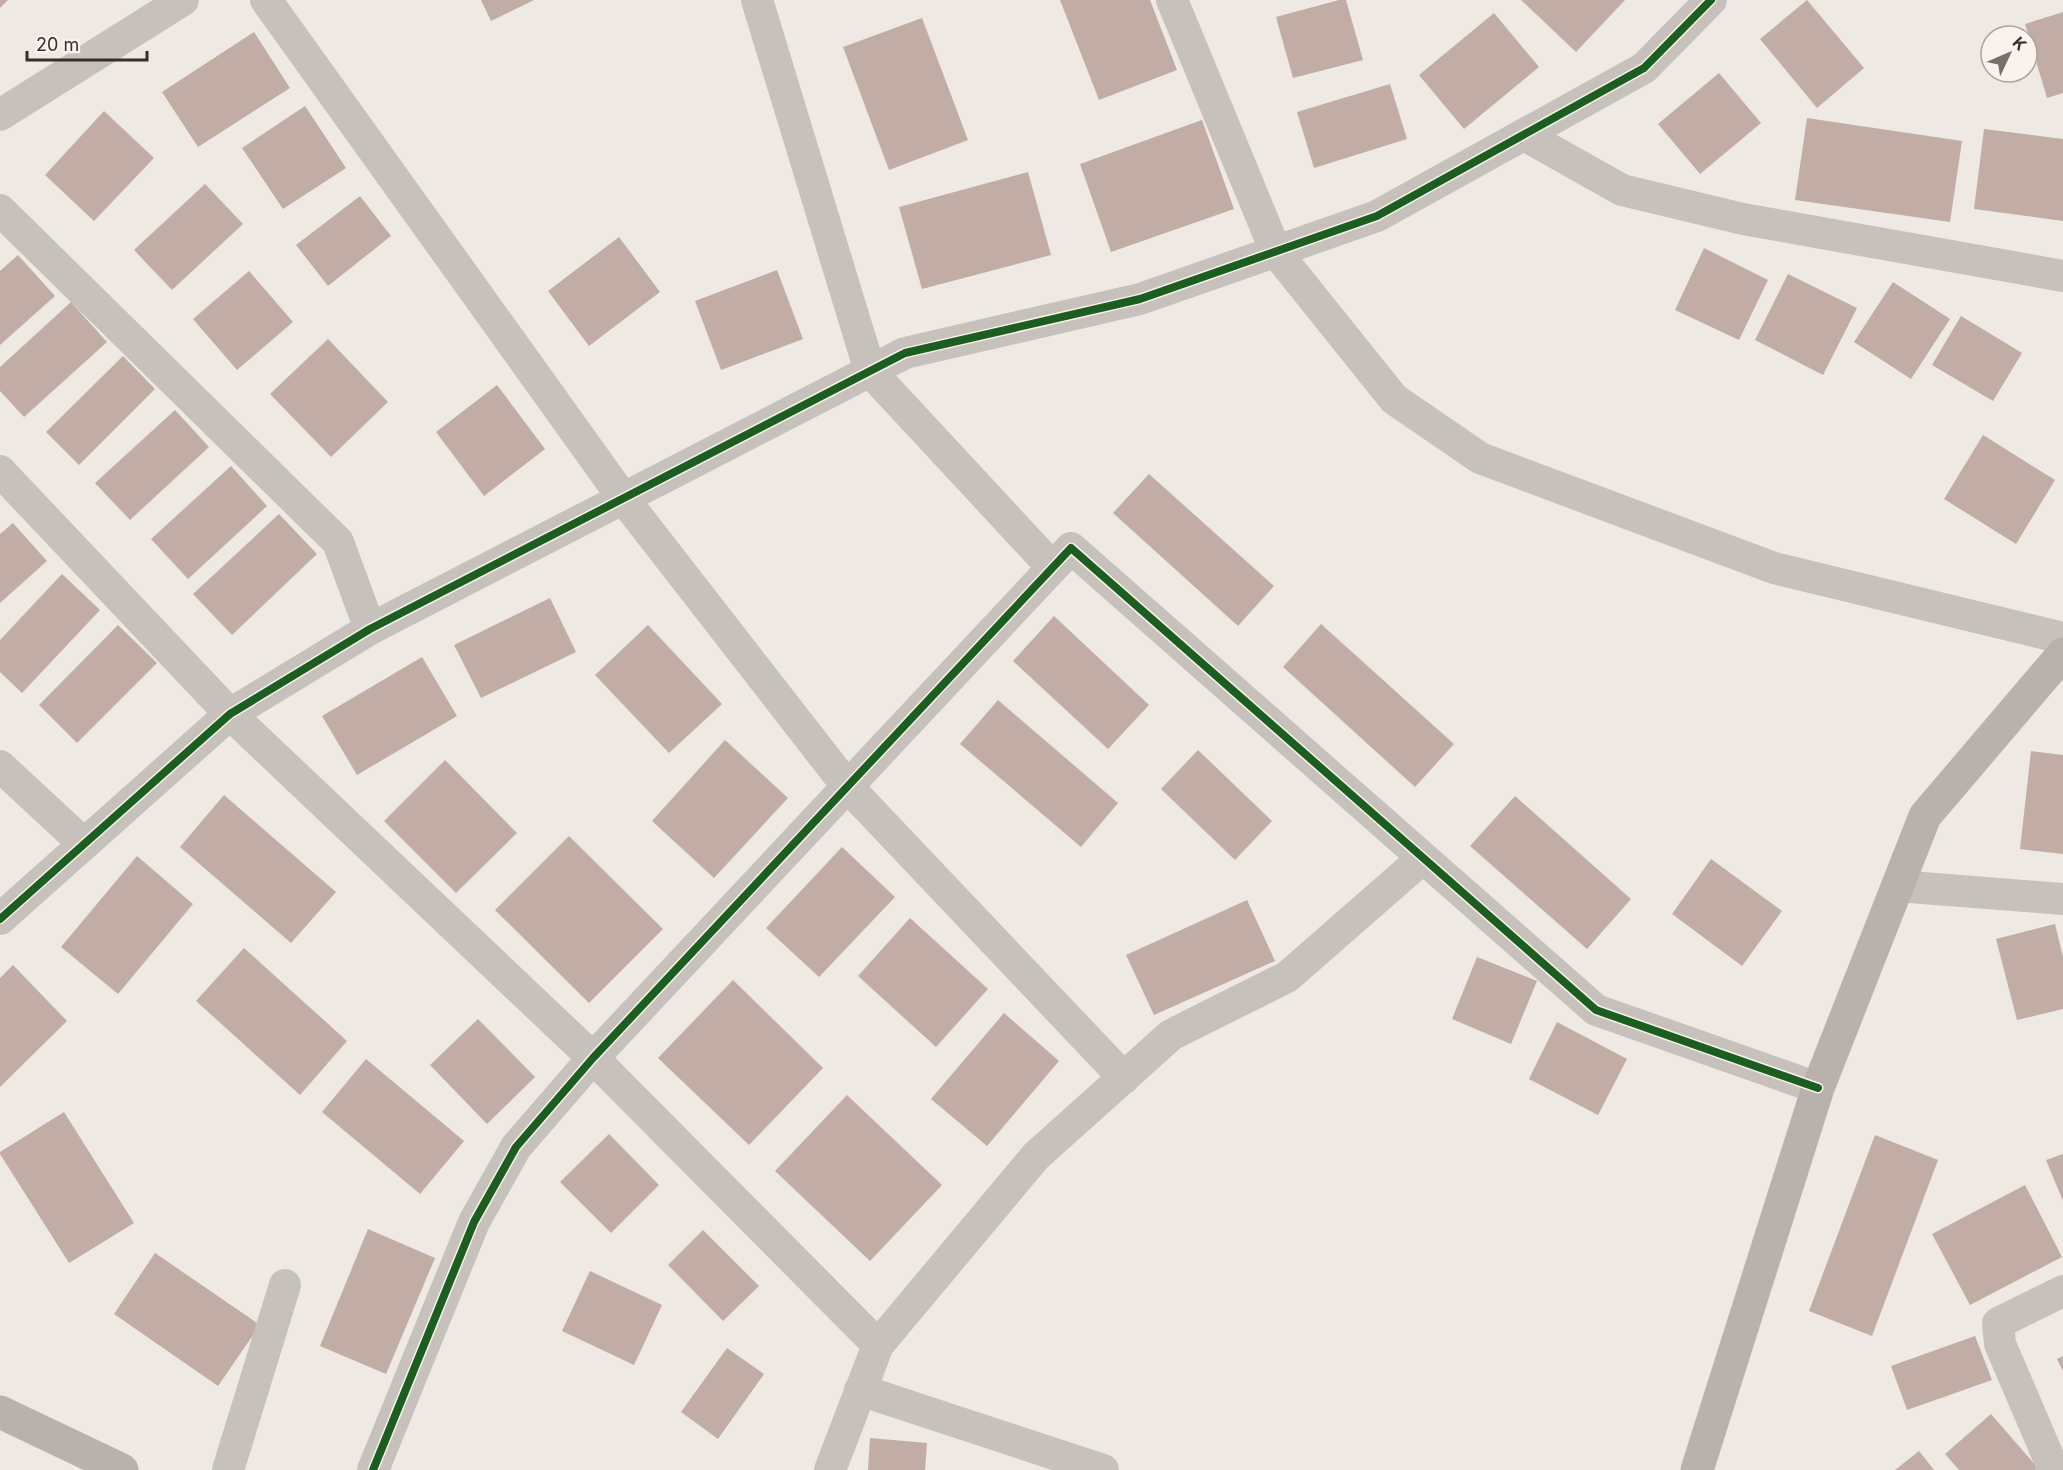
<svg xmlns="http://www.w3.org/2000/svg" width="2063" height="1470" font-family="Inter,sans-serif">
<rect width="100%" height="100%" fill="#eee9e3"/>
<path fill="#c1ada5" d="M0,0h8l-8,8z
M481,0h53l-43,21z
M1060,0h90l27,70 -78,30z
M1339,0h7l17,60 -70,18 -17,-61z
M1521,0h104l-49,52z
M1807,0l57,68 -47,40 -57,-69z
M2063,12v81l-16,5 -22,-74z
M1494,13l45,54 -75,62 -45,-54z
M922,18l46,122 -79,30 -46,-123z
M254,32l36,56 -92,59 -36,-55z
M1719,73l42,50 -61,51 -42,-50z
M1390,84l17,55 -93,29 -17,-56z
M305,106l41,62 -63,41 -41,-61z
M104,111l50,47 -60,63 -49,-46z
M1807,118l155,23 -12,81 -155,-22z
M1202,120l32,89 -123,43 -31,-88z
M1984,129l79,10v82l-89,-12z
M1028,172l23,83 -129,34 -23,-82z
M205,184l38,40 -71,66 -38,-40z
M360,196l31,40 -63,50 -32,-41z
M619,237l41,55 -71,54 -41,-55z
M1704,248l64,32 -29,60 -64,-30z
M18,255l37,41 -55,49v-74z
M777,270l26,69 -82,31 -26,-69z
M249,271l44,51 -56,48 -44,-51z
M1788,274l69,34 -34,67 -68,-35z
M1893,282l57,37 -39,60 -57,-37z
M71,302l36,40 -83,75 -24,-26v-24z
M1961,316l61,37 -29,48 -61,-36z
M328,339l60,63 -57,55 -61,-63z
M123,356l32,33 -76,76 -33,-33z
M497,385l48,64 -61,47 -48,-64z
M175,410l34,37 -79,73 -35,-37z
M1983,435l72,45 -39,64 -72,-45z
M231,466l36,40 -79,73 -37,-40z
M1149,474l125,112 -36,40 -125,-113z
M279,514l38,40 -85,81 -39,-41z
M13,523l34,38 -47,42v-69z
M62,574l38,36 -78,83 -22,-21v-32z
M550,598l26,54 -95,46 -27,-53z
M1054,616l95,89 -41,44 -95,-88z
M1321,624l133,120 -39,43 -132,-120z
M118,625l39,38 -80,80 -38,-38z
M648,625l74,79 -53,49 -74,-78z
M422,657l35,59 -100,59 -35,-59z
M998,700l120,103 -37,44 -121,-103z
M725,740l63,58 -74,80 -62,-57z
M1198,750l74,71 -37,39 -74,-71z
M2031,751l32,4v99l-43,-5z
M445,760l72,73 -61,60 -72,-72z
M224,795l112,97 -45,51 -111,-96z
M1515,796l116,103 -44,50 -117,-103z
M569,836l94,93 -74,74 -94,-93z
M842,847l53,50 -76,80 -53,-49z
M137,856l56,48 -75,90 -57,-47z
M1711,859l71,52 -40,55 -70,-52z
M1247,900l28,61 -121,54 -28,-60z
M910,918l78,71 -52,58 -78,-71z
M2055,924l8,33v52l-46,11 -21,-81z
M244,948l103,93 -47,54 -104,-94z
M1477,957l60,24 -26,63 -59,-25z
M13,965l54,56 -67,66v-109z
M733,980l90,88 -74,77 -91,-87z
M1004,1013l55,48 -72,85 -56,-47z
M478,1019l57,58 -48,47 -57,-59z
M1557,1022l70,37 -29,56 -69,-36z
M366,1059l98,82 -44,53 -98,-82z
M847,1095l95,90 -72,76 -95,-90z
M64,1112l70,111 -65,40 -69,-109v-2z
M609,1134l50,51 -48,48 -51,-51z
M1875,1135l63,25 -66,176 -63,-25z
M2063,1154v47l-17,-41z
M2025,1185l37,72 -92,48 -38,-71z
M368,1229l67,29 -49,116 -66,-28z
M703,1230l56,56 -36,35 -55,-56z
M155,1253l105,72 -42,61 -104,-72z
M590,1271l72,34 -28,60 -72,-34z
M1975,1336l17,44 -85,30 -16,-44z
M727,1348l37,26 -46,65 -37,-27z
M2063,1356v15l-6,-12z
M1991,1414l47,54 -3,2h-76l-14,-16z
M870,1438l57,5 -2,27h-57z
M1919,1451l15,19h-39z"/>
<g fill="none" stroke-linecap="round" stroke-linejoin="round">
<path stroke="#c7c1bc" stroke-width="32" d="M266,0l357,498 224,288 277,292
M757,0l113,371 182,196
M1172,0l104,252 118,147 86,59 294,110 289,70
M0,115l183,-115
M1524,135l98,55 121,29 320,57
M0,210l338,332 32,87
M0,471l230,243 363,344 285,287
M0,766l84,78
M1897,886l166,13
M0,919l230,-205 140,-85 535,-276 235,-54 237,-83 267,-148 67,-68
M860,1390l243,80
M228,1470l57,-185
M373,1470l101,-248 42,-75 77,-89 478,-510 525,462 222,78
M830,1470l48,-125 158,-189 135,-121 116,-58 136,-119
M2054,1470l-54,-126 -2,-21 65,-32"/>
<path stroke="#b8b1ac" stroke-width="33" d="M0,1412l122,58
M1697,1470l121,-382 107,-272 138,-162"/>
<defs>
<path id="cycleway" d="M0,919l230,-205 140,-85 535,-276 235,-54 237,-83 267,-148 67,-68
M373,1470l101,-248 42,-75 77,-89 478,-510 525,462 222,78"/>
</defs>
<use href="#cycleway" stroke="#faf3eb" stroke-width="11"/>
<use href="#cycleway" stroke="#1b5e20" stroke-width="8"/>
</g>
<g transform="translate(2009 54) rotate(46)"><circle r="28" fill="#faf3eb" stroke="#aca49d" stroke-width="1.5"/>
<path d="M0-4.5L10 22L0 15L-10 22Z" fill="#786f6a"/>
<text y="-9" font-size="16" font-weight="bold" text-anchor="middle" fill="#382e29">K</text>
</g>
<path d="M27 51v9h120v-9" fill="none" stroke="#382e29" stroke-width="3"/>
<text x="36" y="51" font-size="18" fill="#382e29" stroke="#faf3eb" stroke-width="4.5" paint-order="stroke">20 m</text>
</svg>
